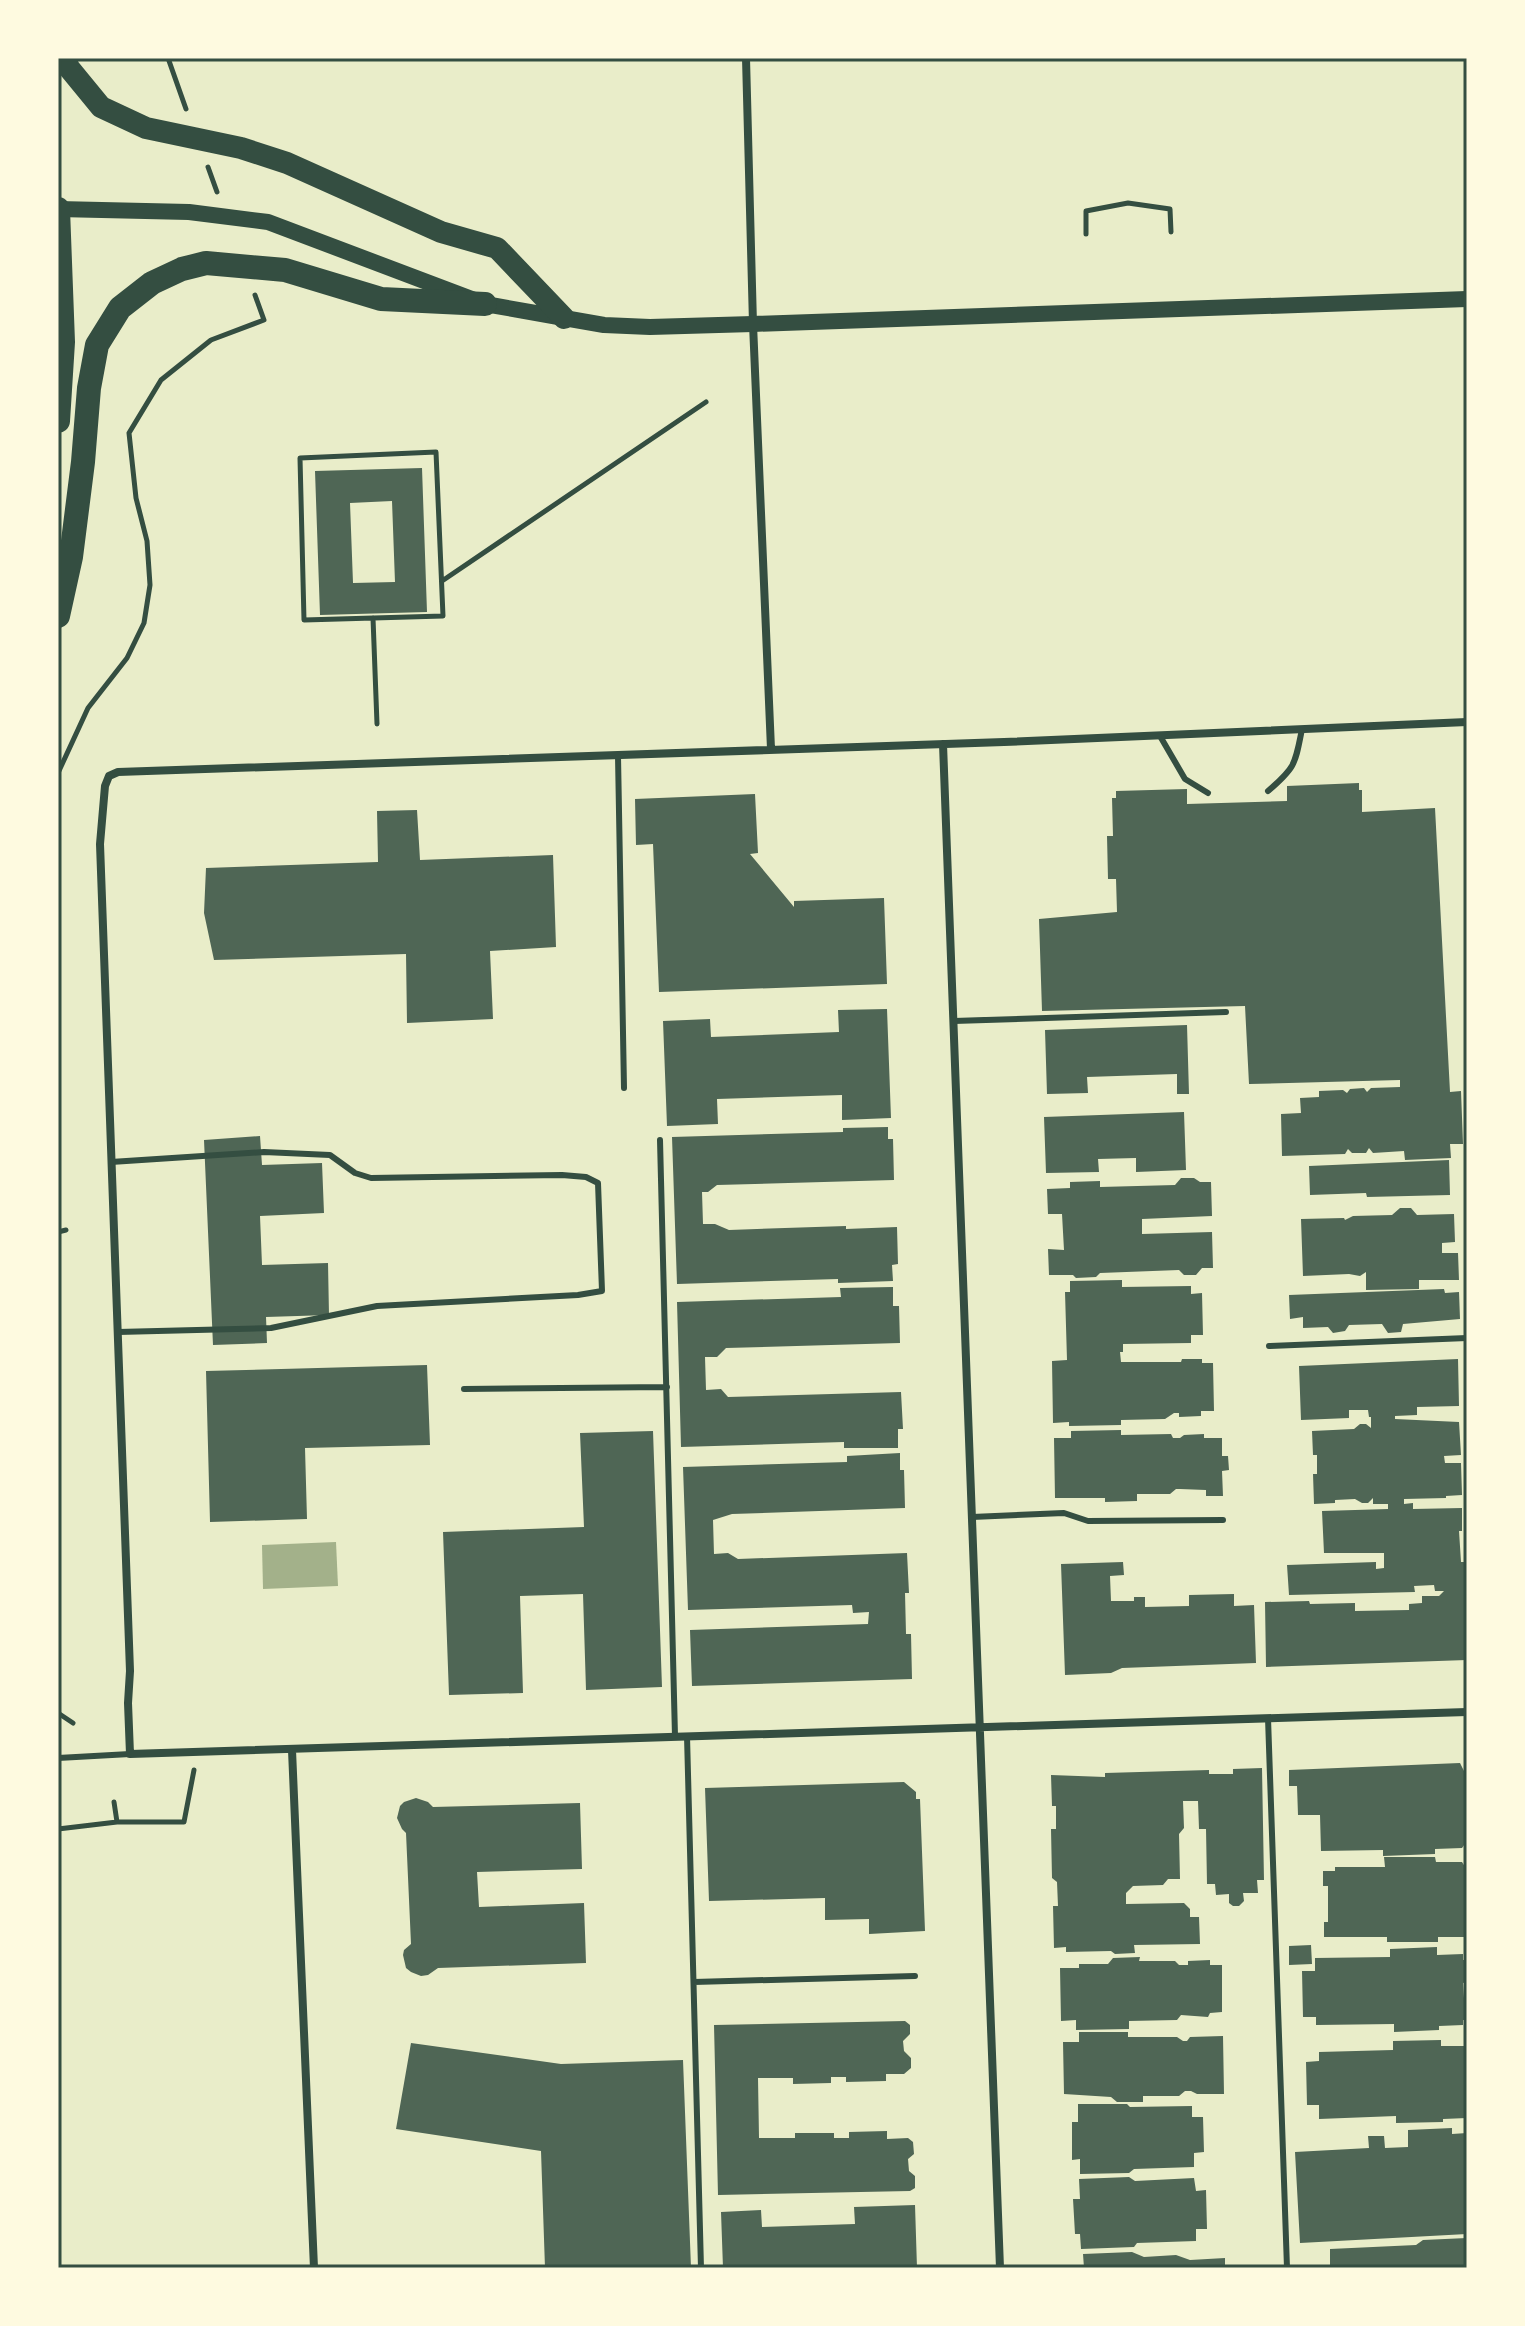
<svg xmlns="http://www.w3.org/2000/svg" width="1525" height="2326" font-family="Overpass,sans-serif">
<rect width="100%" height="100%" fill="#e9edc9"/>
<path fill="#a3b18a" d="M336,1542l2,44 -75,3 -1,-44z"/>
<path fill="#4f6655" fill-rule="evenodd" d="M422,468l5,144 -107,3 -5,-144zM392,501l3,81 -42,1 -3,-80z
M1359,783v7h3v22l73,-4 15,284 11,-1 2,53h-13l1,14 -46,2 -1,-9 -31,2 -4,-5 -3,5h-14l-4,-4 -3,5 -63,2 -1,-42 20,-1 -1,-15 19,-1v-6l24,-1 4,3 3,-4 14,-1 3,4 4,-4 29,-1v-7l-151,4 -4,-78 -203,5 -3,-92 78,-7 -1,-33h-8l-1,-43h6l-1,-38h4v-7l71,-2v15l100,-3v-15z
M755,794l3,59 -8,1 44,53v-6l90,-3 3,86 -228,8 -6,-148 -17,1 -1,-46z
M417,810l3,50 133,-5 3,92 -66,4 3,68 -86,4 -1,-69 -192,6 -10,-47 2,-45 172,-6 -1,-51z
M887,1009l4,109 -49,2v-25l-125,4 1,25 -51,2 -4,-105 47,-2 1,18 128,-5 -1,-22z
M1187,1025l2,69h-12v-20l-90,3 1,16 -41,1 -2,-64z
M1184,1112l2,58 -50,2v-14l-38,1 1,13 -53,1 -2,-56z
M888,1127v12h5l1,41 -177,5 -9,7h-6l1,32h12l14,6 117,-4v3l51,-2 1,37 -6,1 1,16 -55,2v-4l-161,5 -5,-147 171,-5v-4z
M260,1136l2,29 60,-2 2,50 -64,3 2,49 66,-2 1,52 -63,2 1,26 -54,2 -9,-205z
M1449,1160l1,35 -83,2 -1,-4 -56,2 -1,-29z
M1181,1178h13l6,4h11l1,34 -70,3v15l70,-2 1,36h-11l-6,7h-12l-5,-5 -79,3 -4,4 -20,1 -3,-3h-24l-1,-26 16,1 -2,-36h-14l-1,-25 23,-1v-6l30,-1v6l75,-2z
M1400,1208h11l6,7 37,-1 1,28 -13,1v10h16l1,27h-40v9l-53,1v-18l-6,4 -11,-2 -46,2 -2,-57 43,-1 1,2 8,-4 39,-1z
M1122,1280v7l69,-1v8l11,-1 1,42h-12v8l-68,1v8h-3l1,10h60l1,-3h20v4h11l1,48h-13v5l-22,1v-4h-5l-9,6 -44,1v5l-52,1v-4l-16,1 -1,-62 15,-1 -2,-68h5v-11z
M893,1287v19h6l1,37 -174,5 -9,9h-12l1,33 15,-1 7,8 173,-5 2,37h-5v19h-54v-6l-163,5 -4,-145 164,-5 -1,-9z
M1444,1289l1,4 14,-1 1,27 -57,5 -2,8 -13,1 -6,-9 -33,1 -4,6 -12,2 -5,-6 -25,1v-11l-13,2 -1,-24z
M1458,1359l1,47 -42,1v8l-22,1v3l64,3 2,33 -17,1 1,7h16l1,32 -16,1v2l-42,1v5l9,-1v6l49,-1v23h-3l2,31h6v98l-201,7 -1,-65 44,-1 1,3 45,-1v8l54,-1v-6l13,-1v-7h17l5,-5h-9l-1,-6 -20,1 1,6 -126,3 -2,-30 89,-3v7l8,-1v-15h-60l-2,-42 66,-2v-5h-15v-6l-5,5h-6l-7,-4 -20,1v3l-21,1 -1,-30h4v-19h-4l-1,-24 42,-2 6,-5h6l5,4v-11h-2l-1,-7h-19v8l-48,2 -2,-54z
M427,1365l3,80 -125,3 2,71 -97,3 -4,-151z
M1121,1430v5l50,-1 2,4h7l4,-3 20,-1v4h18v18h6l1,14 -7,1 1,25h-17v-6l-26,-1h-4l-6,5h-33v7l-32,1v-4h-50l-1,-60h17v-7z
M653,1431l9,256 -76,3 -3,-96 -63,2 3,97 -74,2 -6,-163 141,-5 -4,-94z
M900,1453v17h4l1,38 -173,6 -19,6 1,34 14,-1 10,6 169,-6 2,40h-4l1,41h5l1,45 -220,7 -2,-56 178,-6 1,-12 -16,1 -1,-8 -164,5 -5,-143 164,-5v-6z
M1123,1562l1,13 -14,1 1,25h23v-4h11v10l44,-1v-11l45,-1v12l20,-1 2,58 -134,5 -11,5 -46,2 -4,-111z
M1460,1763l7,14v64l-5,7 -27,1v5l-52,2v-6l-62,1 -1,-36h-22l-1,-29h-8v-16z
M1262,1768l2,112h-7l1,13h-15l1,8 -5,5h-6l-4,-3v-9l-13,1 -1,-11h-8l-1,-55h-7l-1,-28h-15l1,27 -5,6 1,45h-12l-5,6 -30,1 -7,7v11l58,-1 6,6v8h9l1,27 -66,1 1,8 -20,1 -4,-3 -45,1v-5l-12,1 -1,-42h5l-1,-24 -5,-4 -1,-49h5v-23h-4l-1,-31 54,2v-4l104,-3v4h24v-5z
M904,1782l12,10v7h4l5,132 -56,3v-15l-44,1v-22l-116,3 -4,-113z
M416,1798l12,4 5,5 147,-4 2,66 -105,3 2,35 105,-4 2,60 -148,5 -10,7 -7,1 -10,-4 -5,-4 -3,-13 1,-5 7,-6 -5,-111 -4,-4 -5,-11 3,-12 4,-4z
M1384,1857h51l1,5h26l5,8 -2,67h-27v5h-51v-5h-63v-15h4v-36h-5v-15h12v-4h50z
M1311,1945l1,19 -23,1v-19z
M1437,1947v8l26,-1v6h4v22l-4,1 1,15 3,-1v23h-4v5l-24,1v4l-45,2v-8l-78,1v-8h-13l-1,-46h13v-13l75,-1v-8z
M1140,1957l-1,4h36l4,4h9v-4l22,-1v5h12v47l-12,1 -2,4 -27,-2 -4,5 -48,1v8l-53,1v-10l-15,1 -1,-53h19v-4h29l5,-6z
M905,2021l5,4v9l-7,7 1,10 7,7v10l-7,6h-18v7l-40,1v-5h-15v6l-38,1v-6h-35l1,60h36v-5h39v5h15v-6l38,-1v8l21,-1 5,4 1,12 -6,5 1,12 6,5v12l-5,3 -192,4 -4,-170z
M1079,2032h49v5h49l6,4h4l3,-4 33,-1 1,58h-27l-6,-3h-6l-6,5h-36v6h-26l-6,-5 -47,-3 -1,-52h16z
M1441,2040v6h26v72l-24,1v3l-47,1v-7l-77,3v-14h-12l-1,-43 13,-1v-9l74,-2v-9z
M411,2043l150,21 122,-4 8,208h-146l-4,-117 -145,-22z
M1078,2104h49l3,3 62,-1v11h11l1,35 -10,1v14l-60,2 -5,4 -49,1v-15l-8,1v-38h6z
M1452,2128v6l15,-1v101l-167,9 -5,-91 74,-4 -1,-12h16l1,12 23,-1v-17z
M1129,2177l6,4 59,-3 2,13 10,-1 1,39h-11v12l-59,2 -3,4 -53,2 -1,-15h-5l-2,-35h7l-1,-20z
M915,2205l2,63h-194l-2,-56 40,-2 1,17 93,-3 -1,-17z
M1467,2238v30h-137v-19l86,-4 7,-5z
M1132,2252l12,5 32,-2 14,5 35,-2v10h-141l-1,-14z"/>
<g fill="none" stroke-linecap="round" stroke-linejoin="round">
<path stroke="#344e41" stroke-width="5" d="M168,58l18,51
M208,167l9,25
M1086,234v-23l42,-8 42,6 1,23
M436,452l7,164 -139,4 -4,-162z
M442,581l264,-179
M373,618l4,106
M58,773l30,-65 39,-50 17,-35 6,-38 -3,-44 -11,-43 -7,-65 32,-53 50,-40 53,-20 -9,-25
M58,1232l8,-2
M58,1713l15,10
M114,1802l3,20
M58,1829l59,-7h67l10,-52"/>
<path stroke="#344e41" stroke-width="6" d="M1160,736l25,43 23,14
M618,756l6,332
M1268,791c28,-24 27,-27 34,-62
M954,1021l272,-9
M660,1140l15,596
M111,1162l153,-10 66,3 25,18 16,5 191,-3 24,2 12,6 4,108 -24,4 -201,11 -106,22 -153,4
M1269,1346l198,-8
M464,1389l203,-2
M972,1517l92,-4 24,8 135,-1
M1268,1718l19,550
M687,1736l14,532
M58,1758l72,-4
M694,1982l221,-6"/>
<path stroke="#344e41" stroke-width="8" d="M746,58l7,266 18,425
M1467,722l-463,20 -886,30 -9,4 -4,10 -5,58 30,827 -2,32 2,51 1337,-42
M943,744l57,1524
M292,1750l22,518"/>
<path stroke="#344e41" stroke-width="16" d="M58,209l131,3 79,10 217,82 79,14 40,7 46,2 103,-3 714,-25"/>
<path stroke="#344e41" stroke-width="22" d="M65,58l4,10 32,39 45,21 95,20 46,15 154,69 56,16 67,70"/>
<path stroke="#344e41" stroke-width="24" d="M58,209l5,133 -5,79
M58,616l13,-59 12,-95 6,-74 8,-43 23,-37 32,-25 30,-14 24,-6 79,7 96,29 104,5"/>
</g>
<rect width="1525" height="2326" fill="none" stroke="#fefae0" stroke-width="120"/>
<rect x="60" y="60" width="1405" height="2206" fill="none" stroke="#344e41" stroke-width="3"/>
</svg>
